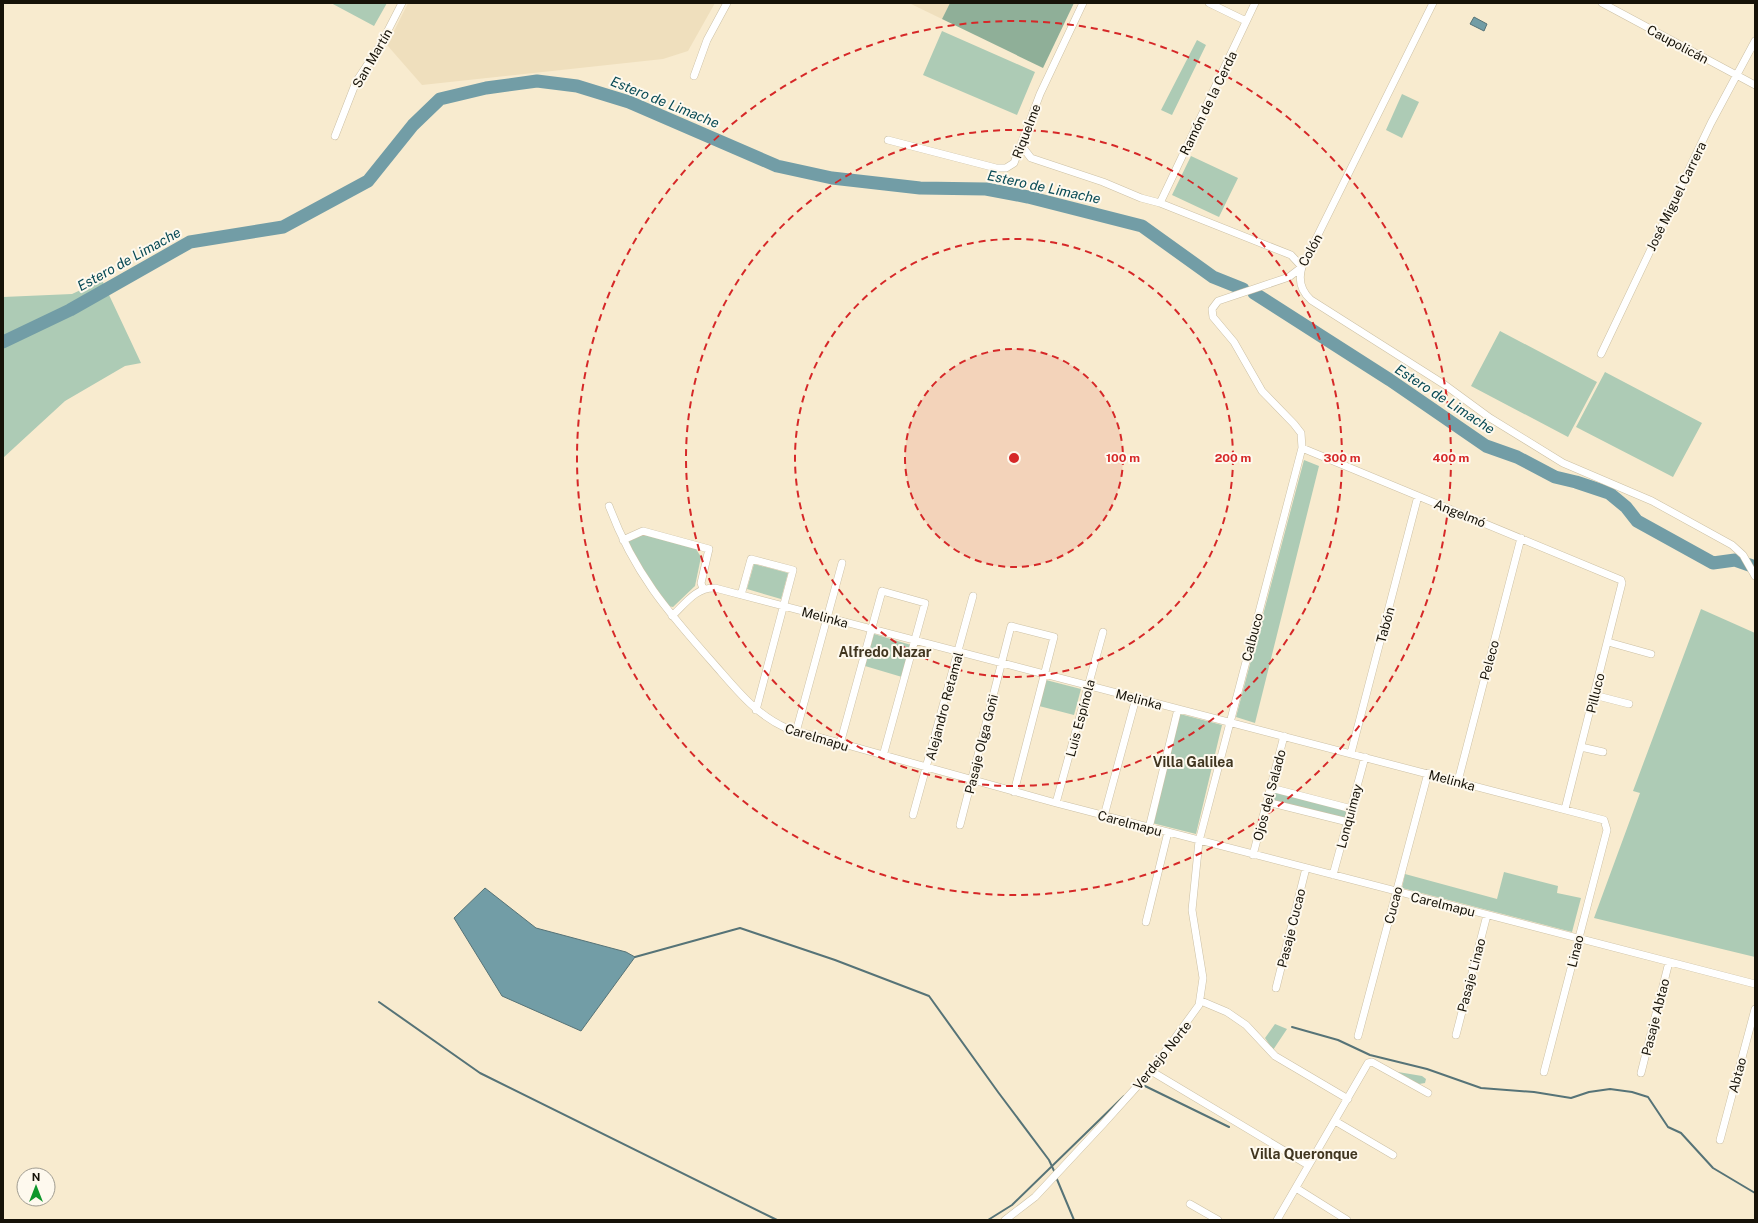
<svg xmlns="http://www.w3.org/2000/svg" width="1758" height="1223" font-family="'Public Sans',sans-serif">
<rect width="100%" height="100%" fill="#f8ebcf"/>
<path fill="#efdfbd" d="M408,3h307l-27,48 -25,8 -241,26 -35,-40z
M909,3h41l-8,16z"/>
<path fill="#adcbb5" d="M331,3h56l-13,23z
M942,31l93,41 -18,43 -94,-40z
M1197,40l9,5 -34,70 -11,-5z
M1402,94l17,8 -17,36 -16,-8z
M1191,156l47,22 -19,39 -47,-22z
M102,280l39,83 -16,3 -60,35 -62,57v-161l69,-3z
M1500,331l97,51 -29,55 -97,-51z
M1605,372l97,51 -29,54 -97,-50z
M1304,460l15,6 -64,257 -19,-6z
M641,534l55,15 5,8 -6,29 -22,21 -5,-1 -17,-22 -24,-43z
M754,564l34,9 -7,26 -34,-10z
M1701,609l54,24v324l-161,-39 46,-125 -7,-2z
M874,634l37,11 -9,32 -37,-11z
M1046,680l35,9 -7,26 -35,-9z
M1180,714l42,11 -26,109 -44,-11z
M1273,791l75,19 -3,10 -74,-20z
M1504,872l54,14 -1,7 24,5 -9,34 -170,-44 3,-14 92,25z
M1275,1024l12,5 -14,21 -8,-12z
M1392,1071l30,5 4,3 -1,4 -6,1z"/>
<path fill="#8faf98" d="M950,3h124l-31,65 -101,-49z"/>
<path fill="#729da6" stroke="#567377" d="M1474,17l13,7 -3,7 -14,-7z
M485,888l51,40 90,24 9,5 -54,74 -79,-35 -48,-78z"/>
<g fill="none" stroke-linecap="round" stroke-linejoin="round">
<path stroke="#567377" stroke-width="2" d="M635,957l105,-29 95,32 94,36 69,96 51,68 6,13
M379,1002l101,71 297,147
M1292,1027l46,13 32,15 57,14 54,19 53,4 37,6 18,-6 21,-3 22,3 16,5 20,30 13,6 32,35 42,25
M1145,1086l84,41
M1056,1177l18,43
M988,1220l24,-15 112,-109"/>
<path stroke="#729da6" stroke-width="13" d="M1254,293l136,87 96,66 31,11 38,20 21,5 33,11 17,14 11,14 76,42 22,-3 20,7
M3,342l67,-32 120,-68 93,-15 85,-46 45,-56 27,-26 46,-11 51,-7 40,5 52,16 148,64 55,12 88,10 66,1 42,8 114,29 71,51 30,12"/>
<defs>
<path id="minor" d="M1209,3l37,18
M1602,3l153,82
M694,76l13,-36 20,-37
M335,136l21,-54 25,-38 21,-41
M888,140l108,28h10l8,-5 26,-69 43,-91
M1021,145l10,13 72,24 38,16 19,5 131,52 11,12c-4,13 -1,24 9,33l134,85 45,33 73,45 89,38 80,44 11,10 12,21
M1160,203l95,-200
M1601,354l110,-231 44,-82
M1302,448l319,132 1,3 -57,226
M609,506c25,67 58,105 105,158 22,25 41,50 72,64l270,75 699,181
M623,540l20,-9 66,18 -8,34 2,6
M741,595l10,-36 42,11 -37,140
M672,616c13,-12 24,-29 43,-28l889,232 3,10 -63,242
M1608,642l43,12
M1594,695l35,9
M796,732l46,-169
M840,744l42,-153 43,12 -42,153
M1581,747l22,5
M1351,753l67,-257
M1458,781l63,-243
M1271,788l81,21
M1267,802l81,20
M1056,803l47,-171
M913,815l60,-219
M1104,816l32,-118
M960,825l51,-199 43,11 -40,155
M1149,828l29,-119
M1253,855l31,-119
M1333,875l32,-118
M1146,922l22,-90
M1276,988l30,-120
M1201,1001l26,11 19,13 29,31 73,43
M1456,1035l31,-120
M1358,1036l70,-263
M1151,1071l157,94
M1641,1073l28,-111
M1335,1121l58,34
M1720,1140l35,-131
M1296,1188l51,32
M1190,1204l28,16
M1005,1220l30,-23 69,-74 47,-52 48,-66 4,-27 -11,-68 7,-69 103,-393 -1,-15 -7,-9 -32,-33 -28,-49 -21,-25 -1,-8 6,-8 71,-24 13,-10 131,-264
M1277,1220l91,-157 4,-1 56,31"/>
</defs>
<use href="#minor" stroke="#ccc0a5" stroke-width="8"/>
<use href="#minor" stroke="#fff" stroke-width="7"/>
</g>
<circle cx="1014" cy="458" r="109" fill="#d62828" fill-opacity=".12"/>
<g fill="none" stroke="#d62828" stroke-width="2" stroke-dasharray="7 5">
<circle cx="1014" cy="458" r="109"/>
<circle cx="1014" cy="458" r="219"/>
<circle cx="1014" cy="458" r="328"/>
<circle cx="1014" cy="458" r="437"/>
</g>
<g text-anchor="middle" stroke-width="4" stroke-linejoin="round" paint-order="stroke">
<g font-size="13" fill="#161208" stroke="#fef9ee">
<text transform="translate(1678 44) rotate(28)" y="5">Caupolicán</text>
<text transform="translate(372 58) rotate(-60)" y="5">San Martín</text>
<text transform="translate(1208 103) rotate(-64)" y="5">Ramón de la Cerda</text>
<text transform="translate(1026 131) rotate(-69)" y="5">Riquelme</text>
<text transform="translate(1676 196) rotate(-64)" y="5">José Miguel Carrera</text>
<text transform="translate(1310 250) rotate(-61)" y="5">Colón</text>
<text transform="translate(1460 513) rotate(22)" y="5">Angelmó</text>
<text transform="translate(825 617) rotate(15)" y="5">Melinka</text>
<text transform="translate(1385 625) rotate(-75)" y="5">Tabón</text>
<text transform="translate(1252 637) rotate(-75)" y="5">Calbuco</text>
<text transform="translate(1489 660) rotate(-75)" y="5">Peleco</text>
<text transform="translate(1595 693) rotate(-76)" y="5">Pilluco</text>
<text transform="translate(1139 699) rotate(15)" y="5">Melinka</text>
<text transform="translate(944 706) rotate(-75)" y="5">Alejandro Retamal</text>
<text transform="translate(1080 718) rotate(-75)" y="5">Luis Espínola</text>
<text transform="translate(817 737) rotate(17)" y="5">Carelmapu</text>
<text transform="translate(981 744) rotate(-76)" y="5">Pasaje Olga Goñi</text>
<text transform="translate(1452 780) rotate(15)" y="5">Melinka</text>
<text transform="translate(1269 795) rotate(-75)" y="5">Ojos del Salado</text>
<text transform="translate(1349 816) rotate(-75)" y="5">Lonquimay</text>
<text transform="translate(1130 823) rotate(15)" y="5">Carelmapu</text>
<text transform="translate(1443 904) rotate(14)" y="5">Carelmapu</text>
<text transform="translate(1393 905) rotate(-75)" y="5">Cucao</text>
<text transform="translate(1291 928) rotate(-76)" y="5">Pasaje Cucao</text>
<text transform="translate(1575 951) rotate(-76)" y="5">Linao</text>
<text transform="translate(1471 975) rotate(-75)" y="5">Pasaje Linao</text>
<text transform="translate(1655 1017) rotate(-76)" y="5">Pasaje Abtao</text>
<text transform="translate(1162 1055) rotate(-51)" y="5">Verdejo Norte</text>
<text transform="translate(1737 1075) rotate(-75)" y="5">Abtao</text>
</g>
<g font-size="14" font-style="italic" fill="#094b56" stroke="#fef9ee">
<text transform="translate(665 102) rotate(22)" y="5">Estero de Limache</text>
<text transform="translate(1044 187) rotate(12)" y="5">Estero de Limache</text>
<text transform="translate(129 259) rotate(-29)" y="5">Estero de Limache</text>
<text transform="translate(1445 399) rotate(33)" y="5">Estero de Limache</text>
</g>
<g font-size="14" font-weight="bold" fill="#413620" stroke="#fef9ee">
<text x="885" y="657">Alfredo Nazar</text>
<text x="1193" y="767">Villa Galilea</text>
<text x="1304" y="1159">Villa Queronque</text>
</g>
</g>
<circle cx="1014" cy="458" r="6" fill="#d62828" stroke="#fef9ee" stroke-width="2"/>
<g font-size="12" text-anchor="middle" font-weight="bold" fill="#d62828" stroke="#fef9ee" stroke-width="4" stroke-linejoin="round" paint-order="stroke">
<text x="1123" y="462">100 m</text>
<text x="1233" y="462">200 m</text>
<text x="1342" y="462">300 m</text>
<text x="1451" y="462">400 m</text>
</g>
<rect width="1758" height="1223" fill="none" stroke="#161208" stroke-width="8"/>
<g transform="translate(36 1187)"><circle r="19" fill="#fef9ee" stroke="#a19d92"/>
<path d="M0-3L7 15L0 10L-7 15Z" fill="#0f972c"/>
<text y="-6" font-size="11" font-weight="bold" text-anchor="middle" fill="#161208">N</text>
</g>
</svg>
